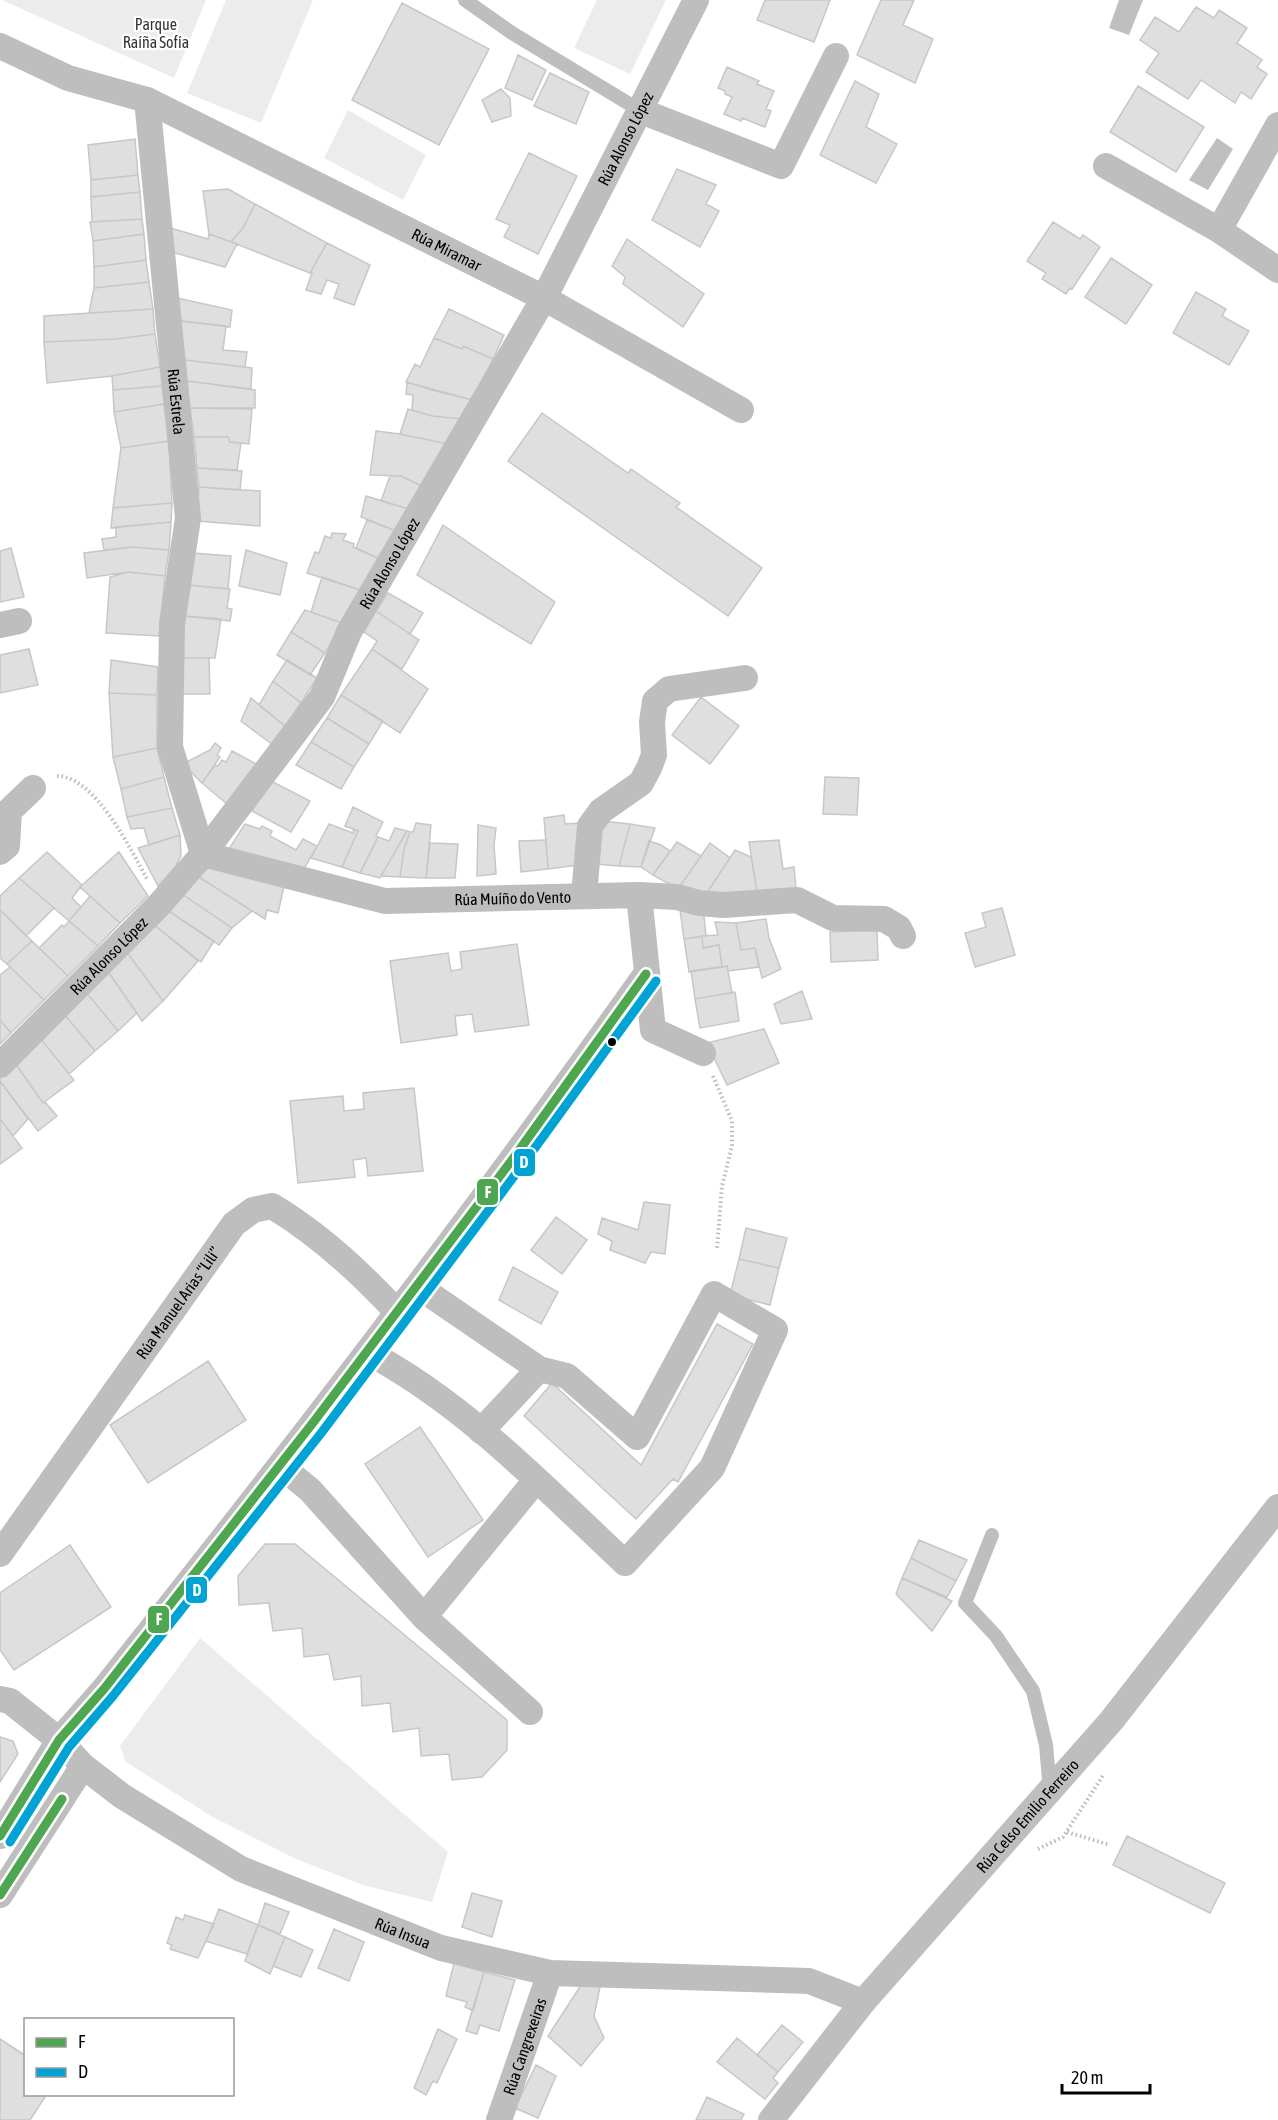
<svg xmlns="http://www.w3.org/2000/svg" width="1278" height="2120" font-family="'Asap Condensed',sans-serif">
<rect width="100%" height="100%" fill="#fff"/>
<path fill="#ececec" d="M2,0h204l-32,78z
M226,0h87l-52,123 -74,-30z
M597,0h69l-36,74 -56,-26z
M348,110l78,45 -23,45 -79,-42z
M200,1638l248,214 -16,50 -69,-17 -67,-26 -85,-43 -85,-54 -6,-16z"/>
<path fill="#bfbfbf" d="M1119,0h24l-14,35 -20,-7z
M1217,138l16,11 -25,41 -19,-10z"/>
<path fill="#dfdfdf" stroke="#c7c7c7" stroke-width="1.5" d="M765,0h65l-16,42 -57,-22z
M881,0h33l-11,25 30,14 -18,44 -58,-28z
M402,3l87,46 -50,96 -87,-45z
M1196,7l18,11 5,-8 28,18 -10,15 25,17 -5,7 10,7 -16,25 -10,-7 -6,11 -34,-23 -13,19 -42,-27 13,-19 -19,-13 15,-23 24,15z
M518,55l28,15 -14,30 -27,-12z
M727,67l32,14 -2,3 17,7 -8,18 5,2 -6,16 -23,-9 -1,3 -17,-7 8,-17 -7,-3v-3l-7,-3z
M550,73l39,19 -13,32 -42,-18z
M855,81l24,13 -13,33 31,17 -21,39 -56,-28z
M1138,86l66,41 -28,45 -66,-40z
M501,89l9,9 1,18 -19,6 -10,-22z
M135,139l3,36 -47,5 -3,-35z
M529,153l48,23 -39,78 -34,-17 6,-12 -14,-6z
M677,169l39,16 -10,19 13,7 -19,36 -48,-27z
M138,175l2,17 -49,5v-17z
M228,189l27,15 -12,24 -12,14 -22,-8 -6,-43z
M140,192l2,27 -50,3 -1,-25z
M255,204l72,39 -17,30 -79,-31 12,-14z
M142,219l2,15 -51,7 -3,-19z
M1053,222l27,17 3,-4 17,12 -28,42 -2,-1 -4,6 -24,-15 4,-6 -19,-12z
M167,227l41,12 1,-5 28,10 -12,23 -57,-16z
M144,234l2,26 -52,7 -1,-26z
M627,239l77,55 -21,33 -60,-43 2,-7 -13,-11z
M327,243l43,22 -16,40 -20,-7 5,-14 -12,-4 -6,14 -15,-4 6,-17h-2z
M1111,258l41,27 -26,39 -41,-27z
M146,260l3,22 -55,6v-21z
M149,282l4,27 -64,4 5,-25z
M1196,292l30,17 -4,7 27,15 -20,34 -56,-32z
M177,298l55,12 -2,17 -50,-6z
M153,309l2,25 -40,5 -71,3v-26z
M449,309l55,26 -11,24 -30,-13 -1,3 -28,-11z
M180,321l46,5 -3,24 24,2 -2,15 -60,-7z
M155,334l5,33 -48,9 -65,7 -3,-41 71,-3z
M434,338l28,11 1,-3 30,13 -21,41 -66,-18 9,-18 5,3z
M185,360l67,8 -1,21 -64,-8z
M160,367l2,19 -49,4 -1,-14z
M187,381l68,9v18h-65z
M407,382l25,8 40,10 -10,19 -30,-3 -20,-6 1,-15 -7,-1z
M162,386l2,18 -50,8 -1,-22z
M164,404l5,37 -48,7 -7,-36z
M190,408l62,1 -3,35 -19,-2 -2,-5h-34z
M408,409l24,7 30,3 -14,25 -48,-10z
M542,413l86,60 3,-4 49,34 -4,4 86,61 -34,48 -220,-155z
M376,431l24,3 48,10 -22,44 -25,-12 -31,-1z
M194,437h34l2,5 11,1 -4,27 -40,-2z
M169,441l3,62 -59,5 8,-60z
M197,468l45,3 -2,19 -41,-3z
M390,476h11l25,12 -14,22 -31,-9z
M199,487l61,4v35l-63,-5z
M366,496l46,14 -13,22 -38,-15z
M172,503l-1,19 -60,6 2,-20z
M367,520l32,12 -17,28 -26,-12z
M171,522l-2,28 -36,-3 -29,3 -2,-11 14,-2v-10z
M443,525l112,77 -24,42 -114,-69z
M332,533l14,1 -3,6 11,4 -1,3 29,13 -19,31 -56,-18 8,-21 4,1 6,-17 6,2z
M133,547l36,3 -4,26 -37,-4 -41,6 -3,-25z
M11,548l13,49 -24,5v-51z
M246,550l41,13 -7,32 -41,-9z
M192,553l39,3 -3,33 -40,-4z
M128,572l37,4 -6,60 -53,-3 4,-56z
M322,577l41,14 -21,32 -31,-11z
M188,585l42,4 -3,19 5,1 -2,12 -46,-5z
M388,593l35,20 -13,21 -34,-23z
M305,610l37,13 -17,30 -34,-21z
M376,611l43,29 -17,29 -30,-20 5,-8 -13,-9z
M184,616l37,3 -6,39h-37z
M291,632l34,21 -15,22 -33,-20z
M29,649l9,36 -38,8v-38z
M372,649l56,40 -28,44 -59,-38z
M178,658h31l1,36h-33z
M111,660l47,7 -1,28 -48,-2z
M287,660l30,18 -16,25 -28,-22z
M273,681l28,22 -16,23 -26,-21z
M109,693l48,2v53l-44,9z
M341,695l42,26 -14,23 -42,-26z
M701,697l38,29 -29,38 -38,-29z
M251,698l34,28 -12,19 -32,-24z
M327,718l42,26 -15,23 -43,-25z
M311,742l43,25 -13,22 -45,-24z
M215,743l6,5 -4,7 3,2 -18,26 -19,-19 27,-14z
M157,748l7,29 -43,12 -8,-32z
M232,751l28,15 -32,39 -26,-22 13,-18 3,1 4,-6 4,2z
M164,777l8,31 -45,9 -6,-28z
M825,777l34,1 -2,37 -34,-1z
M271,781l39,20 -19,31 -39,-21z
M353,807l30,15 -7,14 2,1 -18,36 -18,-6 16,-36 -13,-5z
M172,808l8,27 -31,10 -5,-17 -13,1 -4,-12z
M564,815l1,9 14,-1v42l-31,4 -4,-51z
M601,821l29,3 -11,42 -24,-2z
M416,823l15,2 -5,53 -26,-1 4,-28 6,-17h3z
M245,824l15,5 2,-3 10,5 -2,5 26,14 7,-11 14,7 -15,26 -73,-23z
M329,824l24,9 1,-4 4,2 -16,36 -31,-9z
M630,824l25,4 -14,39 -22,-1z
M478,825l18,3 -2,17 2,29 -19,2z
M395,828l12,3 -27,47 -20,-5 18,-36 11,4z
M407,831l3,1 -6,17 -4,28 -19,-1z
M180,835l1,21 -6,11 -17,19 -20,-38z
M546,840l2,29 -27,3 -2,-31z
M779,840l4,29 11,-2 2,22 -39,2 -8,-49z
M649,841l12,4 9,6 -17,24 -12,-8z
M677,842l24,14 -23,33 -25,-14z
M430,843l28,1 -3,34h-29z
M710,843l20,15 -27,41 -25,-10z
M735,850l16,7 6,34 -54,8z
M47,852l35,33 -10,13 9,9 -12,14 -50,-43z
M119,852l29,44 -28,27 -40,-36z
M213,863l72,19 -7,31 -11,-3 -2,9 -66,-42z
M199,877l53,34 -20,17 -50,-34z
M19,878l35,30 -28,28 -26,-26v-14z
M182,894l50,34 -13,17 -52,-35z
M90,896l30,27 -22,23 -29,-25z
M703,907l3,29 -22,3 -4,-29z
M1002,908l13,47 -40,12 -10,-34 21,-6 -4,-14z
M0,910l32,31 -25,23 -7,-6z
M167,910l47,31 -13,21 -48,-38z
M766,919l3,19 12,31 -19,9 -7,-30 -14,2 -5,-27z
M69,921l29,25 -30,30 -29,-28 23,-23 2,2z
M715,922l21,1 5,27 14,-2 4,19 -31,4 -1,-5 -5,1 -3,-22 -16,3 -1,-12 16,-1z
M153,924l45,37 -35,40 -37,-50z
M877,930l1,30 -47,2 -1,-30z
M702,936l1,12 16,-3 3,22 -33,5 -5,-33z
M32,941l36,35 -24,24 -37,-36z
M517,944l12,81 -54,7 -3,-18 -17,2 2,19 -56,8 -11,-82 58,-8 3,18 11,-2 -2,-17z
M126,951l37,50 -21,20 -35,-51z
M727,966l5,27 -37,6 -4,-28z
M10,967l34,33 -33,33 -11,-13v-45z
M107,970l30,43 -19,18 -32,-39z
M802,991l10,28 -31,5 -7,-20z
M86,992l32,39 -23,20 -31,-37z
M735,992l4,29 -39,7 -5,-29z
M64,1014l31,37 -26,23 -29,-36z
M0,1020l11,13 -11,11z
M764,1029l15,34 -52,22 -20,-42z
M40,1038l34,42 -31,23 -28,-40z
M15,1063l28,40 2,-1 12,14 -19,15 -38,-50v-3z
M0,1081l28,38 -15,17 -13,-17z
M414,1088l9,83 -55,5 -2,-18 -13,2 2,17 -57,6 -8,-82 53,-5 1,15 20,-2 -1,-16z
M0,1119l22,29 -22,16z
M644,1202l26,3 -5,49 -14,-2 -6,11 -35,-13 2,-9 -14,-7 4,-16 36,12z
M556,1217l31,23 -25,34 -31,-24z
M746,1228l41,10 -8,30 -40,-9z
M739,1259l40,9 -9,37 -40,-10z
M513,1267l45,25 -17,32 -42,-24z
M717,1324l36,20 -75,138 -5,-3 -37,40 -112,-103 28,-33 89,82z
M208,1361l38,59 -98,63 -38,-58z
M420,1427l63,93 -55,37 -63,-93z
M919,1540l48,20 -11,21 -45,-23z
M265,1544h30l212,176v30l-25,27 -30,3 -3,-26 -28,2 -2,-28 -26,4 -3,-29 -28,3 -1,-30 -27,4 -5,-26 -25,3 -2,-29 -29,3 -4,-28 -30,2 -1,-29z
M70,1545l41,62 -97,63 -14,-20v-57z
M911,1558l45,23 -9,16 -45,-19z
M902,1578l50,23 -20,30 -36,-37z
M0,1737l13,4 5,13 -18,28z
M1127,1836l98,47 -15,30 -97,-48z
M472,1893l30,8 -10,36 -30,-10z
M265,1903l24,9 -9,22 -22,-9z
M219,1909l39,16 -11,29 -41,-13z
M185,1915l29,9 -16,34 -28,-9 2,-4 -5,-2 9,-26 7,3z
M258,1925l27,12 -15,37 -25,-13z
M334,1929l30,13 -15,39 -31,-13z
M285,1937l28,13 -12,27 -28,-11z
M454,1963l30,9 -11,39 -8,-4 2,-5 -21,-6z
M484,1972l31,8 -16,51 -19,-6 -3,9 -11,-3z
M585,1979l15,8 -6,29 10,22 -23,28 -33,-30z
M782,2025l21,17 -25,30 -21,-17z
M438,2029l19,10 -20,44 -4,-2 -7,14 -12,-7z
M737,2038l41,34 -5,6 5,5 -13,16 -48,-37z
M0,2039l26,17v38h21l-17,26h-30z
M536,2065l20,11 -18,42 -23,-10z
M707,2097l37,17 -3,6h-45z"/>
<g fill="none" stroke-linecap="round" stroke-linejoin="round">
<path stroke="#b9b9b9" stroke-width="4" stroke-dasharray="1.5 3" stroke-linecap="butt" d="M57,776c38,0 74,74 90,103
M713,1076l19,45v25l-10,40 -5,62
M1067,1832l43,13
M1038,1849l25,-12 41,-63"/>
<path stroke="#bebebe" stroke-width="14" d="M465,0l47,33 129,78
M992,1535l-27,68 31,33 37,55 13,54 4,46"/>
<g stroke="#bebebe" stroke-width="26">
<path id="s1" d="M0,46l68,32 79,22 397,198 197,112"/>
<path id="s2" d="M147,100l41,418 -16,106 -2,123 33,107 182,47 254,-6 14,135 50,23"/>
<path d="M641,111l140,55 55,-110"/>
<path d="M1106,166l113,64 59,40"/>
<path d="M1219,230l59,-105"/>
<path d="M0,625l19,-4"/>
<path d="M0,852l7,-6 2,-35 24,-23"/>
<path d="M584,895l6,-69 11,-15 40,-28 8,-15 5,-13 -2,-33 3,-21 14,-12 76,-11"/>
<path d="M639,895l38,2 22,6 24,2 74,-5 36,18 51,1 15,9 4,8"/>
<path id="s3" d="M0,1065l160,-161 43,-50 119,-157 27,-65 195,-334 152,-298"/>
<path d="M369,1353c96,51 177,136 256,210l87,-95 63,-138 -61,-36 -77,143 -70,-61 -28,-7 -120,-82"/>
<path d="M481,1431l58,-62"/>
<path d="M281,1466l29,24 114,127 106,95"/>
<path id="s4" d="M0,1554l234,-330 19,-14 19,-4c47,28 89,67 126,107"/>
<path d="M424,1617l112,-137"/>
<path id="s5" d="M0,1699l10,2 49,39 24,26 39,30 119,73 200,79 109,25 259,8 54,21"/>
<path d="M0,1836l59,-96 45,-51c187,-234 369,-471 542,-715"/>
<path d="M0,1895l83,-129"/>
<path id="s6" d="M499,2120l51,-147"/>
<path id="s7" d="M771,2120l92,-118 249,-282 166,-213"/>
</g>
<defs>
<path id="bus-1" d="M0,1836l59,-96 45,-51 208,-265 203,-268 131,-182
M0,1895l62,-96"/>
<path id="bus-2" d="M10,1842l59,-95 44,-51 209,-264 202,-269 132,-182"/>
</defs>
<use href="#bus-1" stroke="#fff" stroke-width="14"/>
<use href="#bus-2" stroke="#fff" stroke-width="14"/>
<use href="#bus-1" stroke="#4fa651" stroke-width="9"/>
<use href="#bus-2" stroke="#00a3d4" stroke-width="9"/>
</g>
<circle fill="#000" stroke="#fff" stroke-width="2" cx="612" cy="1042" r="5"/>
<g text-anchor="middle" stroke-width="4.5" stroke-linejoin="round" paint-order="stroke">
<g font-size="16" fill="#333" stroke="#fff">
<text x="156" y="30">Parque<tspan x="156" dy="18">Raíña Sofía</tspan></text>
</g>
<g font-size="16" fill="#000" stroke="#fff">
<text dy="6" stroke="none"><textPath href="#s3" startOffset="1126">Rúa Alonso López</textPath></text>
<text dy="6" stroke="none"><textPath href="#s1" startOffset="492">Rúa Miramar</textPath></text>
<text dy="6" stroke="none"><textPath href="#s2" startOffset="303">Rúa Estrela</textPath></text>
<text dy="6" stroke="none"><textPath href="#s3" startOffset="640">Rúa Alonso López</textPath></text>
<text dy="6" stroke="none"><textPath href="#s2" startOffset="1078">Rúa Muíño do Vento</textPath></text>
<text dy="6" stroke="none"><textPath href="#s3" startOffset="154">Rúa Alonso López</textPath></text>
<text dy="6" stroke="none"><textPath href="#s4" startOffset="308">Rúa Manuel Arias “Lili”</textPath></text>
<text dy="6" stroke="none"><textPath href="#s7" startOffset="398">Rúa Celso Emilio Ferreiro</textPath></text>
<text dy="6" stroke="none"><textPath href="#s5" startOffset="471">Rúa Insua</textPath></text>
<text dy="6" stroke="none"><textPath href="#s6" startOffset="78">Rúa Cangrexeiras</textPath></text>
</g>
</g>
<g stroke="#fff" stroke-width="2">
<rect x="513" y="1148" width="23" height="29" rx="6" fill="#00a3d4"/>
<rect x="476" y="1178" width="23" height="28" rx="6" fill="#4fa651"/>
<rect x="185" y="1576" width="23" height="28" rx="6" fill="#00a3d4"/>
<rect x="147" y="1605" width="23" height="29" rx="6" fill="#4fa651"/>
</g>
<g font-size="16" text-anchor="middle" font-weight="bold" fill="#fff">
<text x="524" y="1168">D</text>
<text x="488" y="1198">F</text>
<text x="197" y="1596">D</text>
<text x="159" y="1625">F</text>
</g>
<rect x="24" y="2018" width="210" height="78" fill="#ffffff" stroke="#999999" stroke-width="1.5"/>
<rect x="36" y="2038" width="30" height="9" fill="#4fa651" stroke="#999999" stroke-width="1.5"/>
<text x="78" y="2048" font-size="18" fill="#000000">F</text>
<rect x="36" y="2068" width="30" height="9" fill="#00a3d4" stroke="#999999" stroke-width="1.5"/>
<text x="78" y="2078" font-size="18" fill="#000000">D</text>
<path d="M1062 2084v9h88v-9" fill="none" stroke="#000000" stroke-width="3"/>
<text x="1071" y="2084" font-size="18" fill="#000000" stroke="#ffffff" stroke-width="4.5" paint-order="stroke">20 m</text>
</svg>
